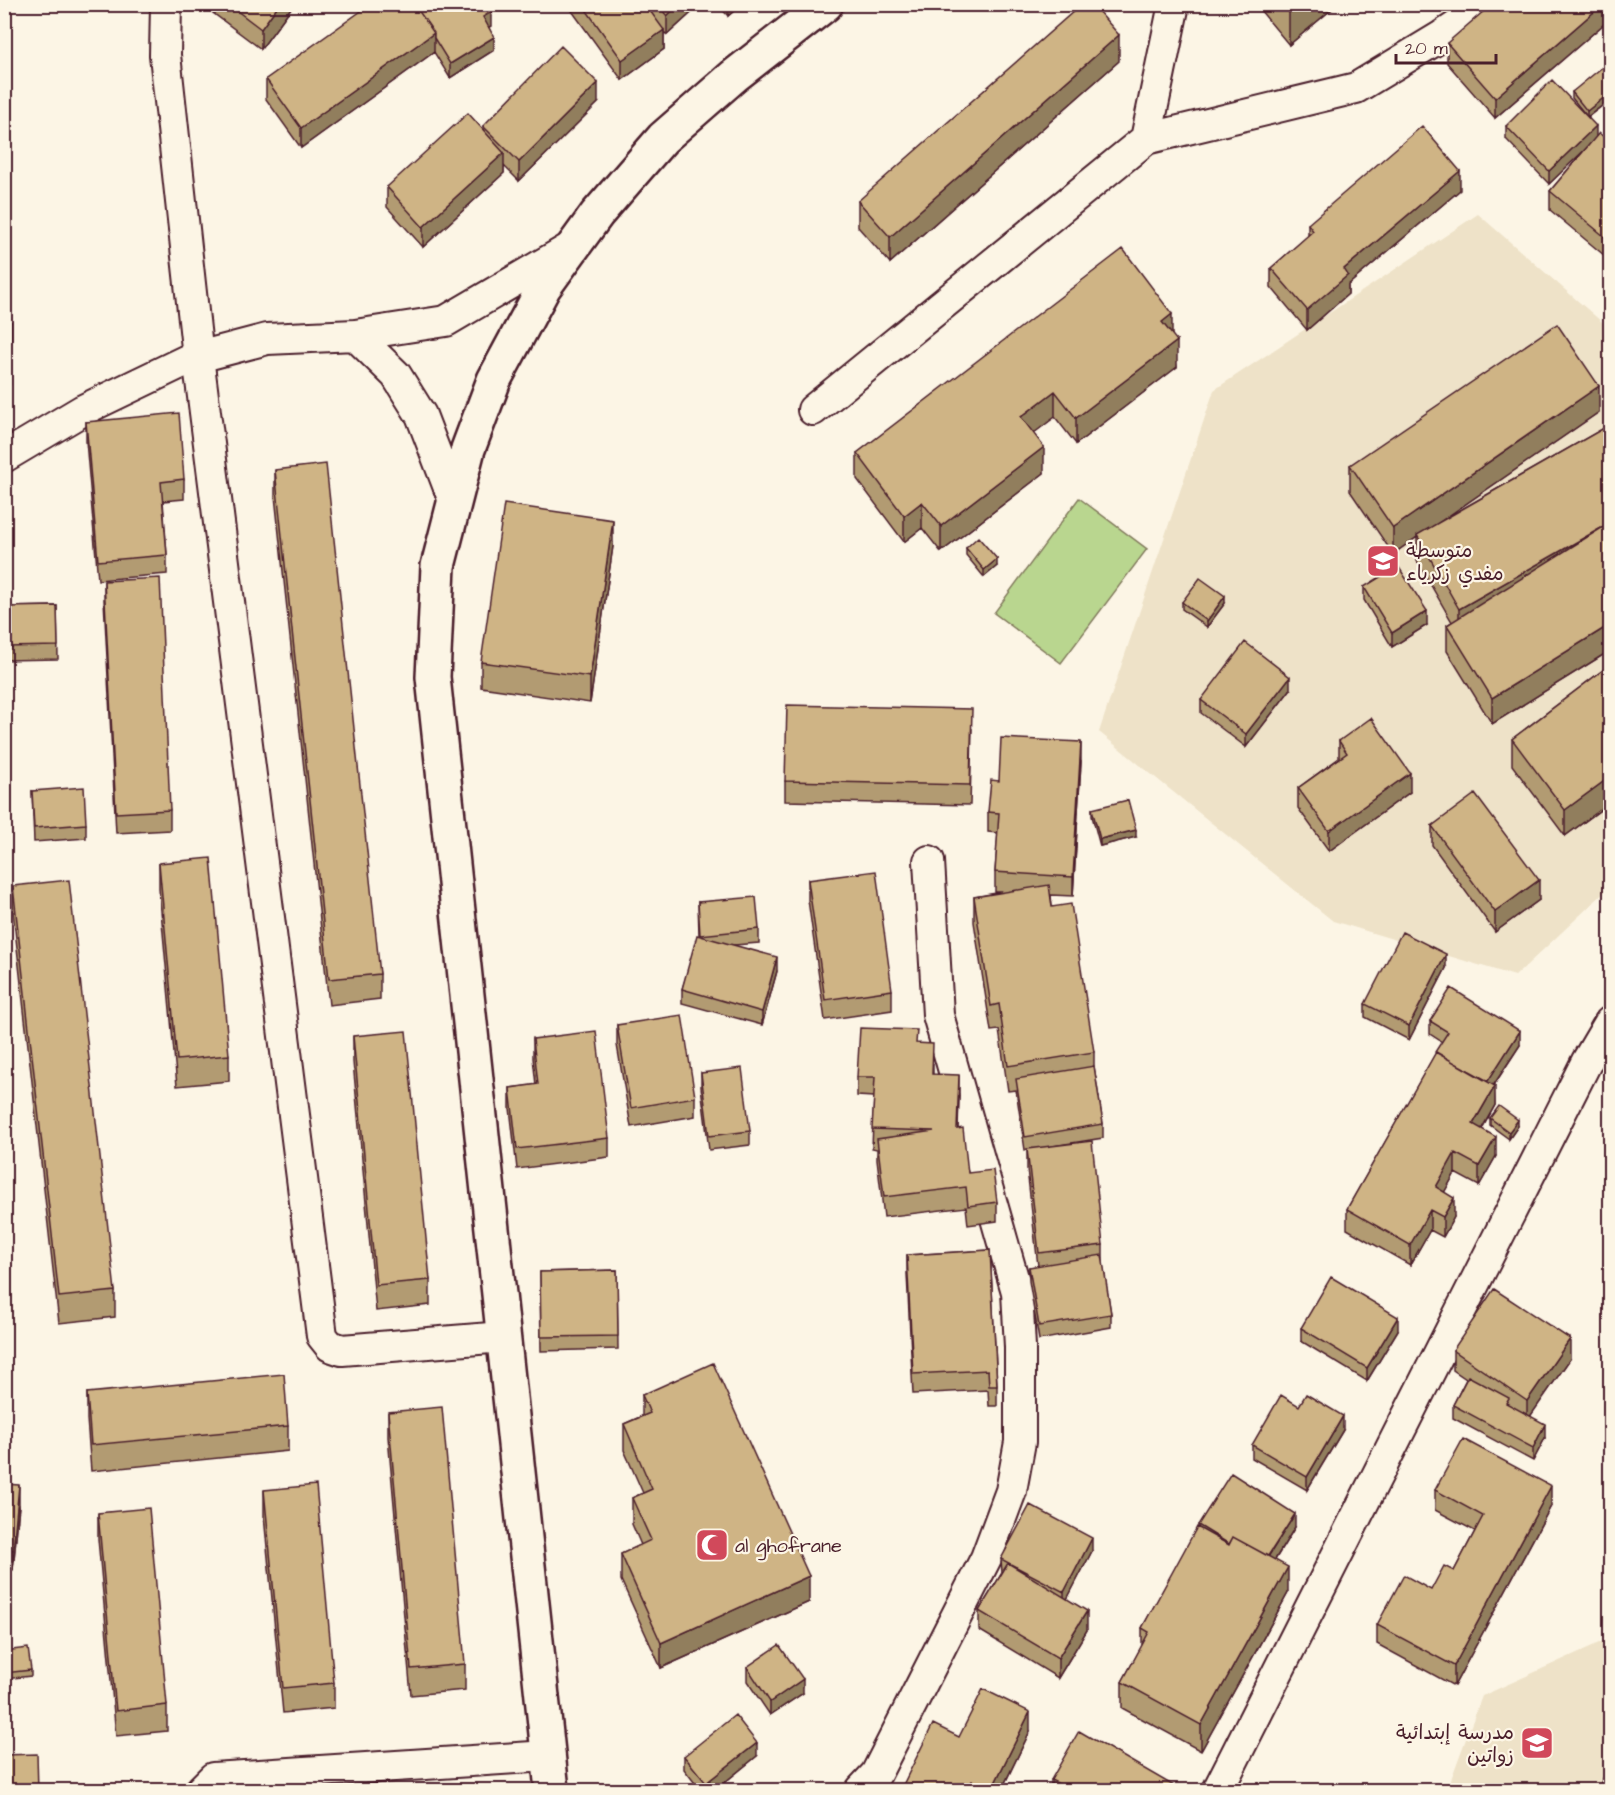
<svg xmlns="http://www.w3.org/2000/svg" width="1615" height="1795" font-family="'Architects Daughter','Playpen Sans Arabic',sans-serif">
<rect width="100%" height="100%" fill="#fcf5e5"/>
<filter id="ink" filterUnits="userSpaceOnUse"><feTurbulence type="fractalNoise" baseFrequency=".0167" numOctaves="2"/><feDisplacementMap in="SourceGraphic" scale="12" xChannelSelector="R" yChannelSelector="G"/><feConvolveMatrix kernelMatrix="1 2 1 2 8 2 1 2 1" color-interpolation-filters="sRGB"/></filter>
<g filter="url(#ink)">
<path fill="#eee2c8" d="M1478,214l132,115v558l-95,89 -182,-55 -234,-189 115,-342z
M1610,1638v152h-163l35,-94z"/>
<path fill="#b9d68f" stroke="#827a5d" stroke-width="1.5" d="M1079,498l68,51 -86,114 -67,-50z"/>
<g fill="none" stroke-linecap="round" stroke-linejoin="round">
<defs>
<path id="minor" d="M166,4l-1,51 33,302 124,979 8,10 12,4 161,-13
M1146,139l28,-135
M813,410l333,-271 210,-51 86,-52 48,-32
M4,457l79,-47 104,-50 80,-21 88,-4
M454,501l-33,-86 -25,-40 -41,-40 91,-14 126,-74
M201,1790l12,-12 335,-22
M861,1790l15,-16 110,-216 25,-67 9,-49v-95l-3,-55 -79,-277 -9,-154
M1218,1790l369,-729 23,-39"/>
<path id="tertiary" d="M552,1790l-119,-1113 5,-111 30,-117 26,-69 50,-93 53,-73 66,-76 71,-62 92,-72"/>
</defs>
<use href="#minor" stroke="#4a1f2b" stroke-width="34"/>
<use href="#tertiary" stroke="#4a1f2b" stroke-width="38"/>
<use href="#minor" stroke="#fcf5e5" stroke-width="30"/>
<use href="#tertiary" stroke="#fcf5e5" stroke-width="33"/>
</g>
<path fill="#b29b72" stroke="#4a1f2b" stroke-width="1.5" d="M205,4h89l-33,45 -56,-42z
M567,4h134l-34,31 -3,-3v17l-42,31z
M719,4h23l-14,12 -9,-10z
M1260,4h78l-49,41 -29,-35z
M1611,4v14l-116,100 -48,-55v-20z
M491,26l-2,1 5,23 -44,28 -16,-26 -133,96 -35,-49v-20z
M1119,61l-229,202 -32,-36v-26z
M1611,71v28l-23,18 8,20 15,6v118l-61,-51v-19l37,-44 -38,37 -43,-45v-13l79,-12 -13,-16v-6z
M598,103l-79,78 -15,-15v7l-81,74 -36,-40v-20l96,-57v-4z
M1611,116v24l-3,-1v-20z
M1460,190l-112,95v9l-41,36 -36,-43v-19l37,-32v-12z
M1172,335l5,32 -101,77 -21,-27 -22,16 11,40 -103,79 -19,-24 -18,14 -47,-63v-26z
M1599,412l-160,110 172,-98v226l-119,74 -45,-73v-26l5,-3 -35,-61v-24l-24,17 -43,-63v-26z
M86,422l98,57v20l-21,2 4,54v19l-69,6 -12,-139z
M275,470l105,504v25l-51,6 -54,-509z
M613,546l-23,157 -109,-16v-25z
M966,548l31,18 -13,11 -18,-22z
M104,581l66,229v20l-54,3 -12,-233z
M1364,587l63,38 -35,22 -28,-47z
M1182,602l43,1 -18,24 -25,-18z
M57,606l1,53 -54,1v-53z
M1611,664v138l-46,34 -53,-71v-26z
M1290,690l-44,57 -45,-34v-13z
M972,729l-2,76 -185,-4v-20z
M1339,741l71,51 -81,59 -31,-43v-20l41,-30z
M1081,762l-8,134 -22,-1 1,12 42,145v14l9,58v14l-51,8 51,99v20l8,49v13l-72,13 -10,-59v-14l9,-1 -11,-97v-19h-2l-9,-60 -8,1 -9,-61 -8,1 -17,-109v-25l28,-5h-7v-20l3,-39 -10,-1v-20l11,-31z
M32,791l54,33v14l-52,4z
M1092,809l44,28 -36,9 -8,-30z
M1432,826l107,74 -44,32 -63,-87z
M159,863l70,192v26l-52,5 -18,-197z
M808,880l84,110v20l-67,10 -17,-120z
M13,886l102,405v26l-56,6 -46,-411z
M698,902l61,27v14l-25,2 43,26 -15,54 -80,-22v-14l17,-54z
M1446,968l-37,72 -44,-23v-13z
M1430,1021l90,24 -26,40 1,20 -13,24 14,27 -17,30 -24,-13 -11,19 10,25 -11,20 -13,-7 -20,35 -63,-36v-20l95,-167 -12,-8z
M617,1025l78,72v19l-64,11 -14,-82z
M353,1036l77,244v25l-54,6 -23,-249z
M533,1039l76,99v19l-92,12 -7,-61v-20l26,-3 -3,-27z
M917,1044l16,20v10l26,21 -1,34 10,44 29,29v19l-29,4 -2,-18 -82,10 -7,-58v-10l-5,-1 2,-51 -17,-1v-19z
M701,1073l49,58v14l-41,5 -8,-63z
M4,1108l2,14v13h-2z
M1490,1118l28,8 -9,13 -19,-14z
M990,1250l7,136v20h-8l-1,-16 -75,4 -6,-120v-19z
M617,1270l1,79 -77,2 -1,-79z
M1301,1328l97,2 -31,51 -66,-40z
M1453,1350l117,9 -40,57 15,22 -12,23 -80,-43v-13l13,-26 -13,-9z
M87,1393l201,33v25l-197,20 -4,-52z
M642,1395l167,207 -148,66 -40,-88v-26l20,-9 -9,-21v-26l11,-5 -19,-43v-26l18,-8z
M388,1412l77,252v26l-54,5 -23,-258z
M1343,1430l-36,60 -55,-32v-13z
M4,1484l15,21 -6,65 -9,-1z
M264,1490l70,193v25l-51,5 -19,-197z
M1435,1490l116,16 -97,180 -77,-42v-19l54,-35 23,-19 21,-40 -40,-21z
M98,1513l69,192v26l-51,5 -18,-197z
M1198,1525l97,2 -20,33 13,33 -87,158 -79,-43v-26l20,-36v-18l56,-100z
M1092,1551l-25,48 20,31 -29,48 -79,-48v-19l23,-38 -1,-14z
M4,1651l27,19v6l-27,3z
M747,1667l56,26 -33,22 -23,-34z
M1030,1731l-29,60h-101l59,-54z
M684,1756h73l-43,35h-13l-17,-22z
M1051,1780l123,11h-123z"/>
<path fill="#917e5d" stroke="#4a1f2b" stroke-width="1.5" d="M279,4h15l-33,45v-20z
M679,4h22l-34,31v-19z
M734,4h8l-14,12v-6z
M1295,4h43l-49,41v-36z
M1603,4h8v14l-116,100v-20z
M491,12v14l-8,4v-13z
M664,30v19l-42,31v-20z
M434,33v19l-133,96v-20z
M1119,35v26l-229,202v-26z
M494,37v13l-44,28v-14z
M598,83v20l-79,78v-19z
M1611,92v7l-24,18v-6z
M1596,126v13l-47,45v-13z
M504,153v20l-81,74v-20z
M1460,171v19l-112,95v9l-41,36v-20l37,-41z
M1172,314v25l-10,-17z
M11,322v20l-7,5v-20z
M1177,341v26l-101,77v-26z
M10,366v19l-6,5v-20z
M1599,386v26l-181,125 -1,-2v2l-24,17v-26z
M1055,391v26l-34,26v-26z
M1044,447v26l-103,79v-26z
M922,502v26l-18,14v-26z
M613,520v26l-23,157v-26z
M1608,524l-149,110v-25z
M997,559v7l-13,11v-7z
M1225,596v7l-18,24v-6z
M1427,611v14l-35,22v-14z
M1611,624v26l-119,74v-26z
M1290,677v13l-44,57v-13z
M1081,742v20l-8,134v-19z
M1410,773v19l-81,59v-20z
M1611,776v26l-46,34v-26z
M1136,830v7l-36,9v-7z
M1539,880v20l-44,32v-20z
M1446,954v14l-37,72v-14z
M777,957v14l-15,54v-13z
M1520,1031v14l-35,53v-13z
M959,1075v20l-2,54v-20z
M1495,1086v19l-22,39v-20z
M1518,1120v6l-9,13v-7z
M1496,1137v19l-17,30v-20z
M1455,1153v20l-19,34v-20z
M1454,1198v19l-11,20v-20z
M1430,1210v20l-20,35v-20z
M1398,1317v13l-31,51v-13z
M1570,1339v20l-43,62v-20z
M1343,1416v14l-36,60v-13z
M1545,1424v14l-12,23v-13z
M19,1485v20l-6,65v-20z
M1551,1486v20l-97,180v-20z
M1295,1514v13l-32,52v-14z
M1092,1538v13l-28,54v-13z
M1288,1567v26l-87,158v-26z
M809,1576v26l-148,66v-25z
M1087,1611v19l-29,48v-20z
M803,1679v14l-33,22v-13z
M1030,1712v19l-29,60h-10z
M757,1743v13l-43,35h-8v-8z
M972,1781v10h-5z"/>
<path fill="#cfb485" stroke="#4a1f2b" stroke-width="1.5" d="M228,4h51l-18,25z
M371,4h43l20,29 -133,95 -35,-49z
M414,4h73l4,8 -8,5 11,20 -44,27 -16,-26v-5z
M582,4h63l19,26 -42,30z
M657,4h22l-12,12z
M724,4h10l-6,6z
M1082,4h10l27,31 -229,202 -32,-36z
M1286,4h9l-6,5z
M1492,4h111l-108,94 -48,-55z
M561,46l37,37 -79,79 -36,-36z
M1605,65l6,6v21l-24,19 -15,-19z
M1552,80l44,46 -47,45 -43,-45z
M468,113l36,40 -81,74 -36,-40z
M1422,126l38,45 -116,98 4,6 -41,35 -36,-42 42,-37 -5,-7z
M1599,133l12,10v99l-61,-51z
M1123,249l49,65 -10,8 15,19 -101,77 -21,-27 -34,26 23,30 -103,79 -19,-24 -18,14 -47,-63z
M4,314l7,8 -7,5z
M1557,324l42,62 -206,142 -43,-63z
M4,358l6,8 -6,4z
M179,413l5,66 -23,3 6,73 -69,6 -12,-139z
M1611,424v200l-119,74 -45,-73 161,-101 -149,85 -42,-74z
M326,464l54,510 -51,5 -54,-509z
M504,504l109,16 -23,157 -109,-15z
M978,537l19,22 -13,11 -18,-22z
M1398,566l29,45 -35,22 -28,-46z
M160,578l10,232 -54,3 -12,-232z
M1200,578l25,18 -18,25 -25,-19z
M57,606l1,40 -54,1v-40z
M1245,642l45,35 -44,57 -45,-34z
M1611,664v112l-46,34 -53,-71z
M787,705l185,4 -2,76 -185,-4z
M1371,718l39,55 -81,58 -31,-43 49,-35 -8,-12z
M1001,738l80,4 -8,135 -78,-5 4,-59 -11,-1 3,-32 8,1z
M84,787l2,37 -52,4 -2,-37z
M1475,794l64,86 -44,32 -63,-86z
M1128,800l8,30 -36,9 -8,-30z
M211,858l18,197 -52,5 -18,-197z
M876,871l16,119 -67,10 -17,-120z
M69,880l46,411 -56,6 -46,-411z
M1049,885l3,22 19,-3 23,148 -86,14 -9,-62 -8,2 -17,-109z
M756,897l3,32 -59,6 -2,-33z
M1402,932l44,22 -37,72 -44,-22z
M697,935l80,22 -15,55 -80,-23z
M1451,988l69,43 -32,50 -53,-29 13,-20 -18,-11z
M682,1015l13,82 -64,11 -14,-83z
M860,1028l57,2 -1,13 17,1 -1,30 27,1 -2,54 6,-1 5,45 25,-3 4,32 -29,4 -2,-19 -82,10 -7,-58 57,-8 -62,-2 3,-52h-18z
M406,1031l24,249 -54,5 -23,-249z
M596,1031l13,107 -92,11 -7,-61 28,-4 -5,-45z
M1436,1052l59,34 -22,38 23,13 -17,29 -24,-13 -19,34 18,11 -11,19 -13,-7 -20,35 -63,-36z
M1094,1066l9,58 -78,13 -9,-58z
M742,1068l8,63 -41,5 -8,-63z
M1499,1106l19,14 -9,12 -19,-14z
M1092,1141l11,104 -64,8 -12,-104z
M990,1250l7,136h-8l-1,-16 -75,4 -6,-119z
M1102,1255l9,59 -72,12 -10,-59z
M617,1270l1,66 -77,1 -1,-65z
M1331,1277l67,40 -31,51 -66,-40z
M1494,1289l76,50 -43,62 -74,-51z
M713,1363l96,213 -148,67 -40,-89 30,-14 -19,-42 20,-9 -28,-65 26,-11 -8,-18z
M284,1374l4,52 -197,19 -4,-52z
M1468,1376l41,22 -3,5 39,21 -12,24 -80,-43z
M1306,1394l37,22 -36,61 -55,-32 29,-50 18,11z
M442,1407l23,257 -54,5 -23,-257z
M1463,1439l88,47 -97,180 -77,-41 27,-50 27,15 13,-24 10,5 29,-55 -48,-26z
M1231,1473l64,41 -27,42 -35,-19 -4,7 -31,-19z
M4,1484l15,1 -6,65 -9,-1z
M316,1485l18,198 -51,5 -19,-198z
M1030,1505l62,33 -28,54 -63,-33z
M149,1508l18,197 -51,6 -18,-198z
M1197,1527l32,18 4,-8 55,30 -87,158 -79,-43 27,-50 -7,-4z
M1008,1563l79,48 -29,47 -79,-47z
M779,1645l24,34 -33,23 -23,-35z
M28,1648l3,22 -27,3v-22z
M983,1689l47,23 -39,79 -19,-10 -5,10h-67l33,-67 26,13z
M735,1715l22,28 -51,40 -22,-27z
M1079,1731l95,55 -3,5h-111l3,-5 -12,-6z
M37,1754l1,37h-34v-36z
M1606,1772l5,2v17h-14z"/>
</g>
<defs>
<symbol id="school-square" viewBox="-11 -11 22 22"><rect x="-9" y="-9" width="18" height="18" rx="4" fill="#d1495b" stroke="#fcf5e5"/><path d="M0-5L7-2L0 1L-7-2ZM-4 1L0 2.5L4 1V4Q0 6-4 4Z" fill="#fff"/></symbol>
<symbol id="mosque-square" viewBox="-11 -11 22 22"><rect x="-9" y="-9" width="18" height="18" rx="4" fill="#d1495b" stroke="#fcf5e5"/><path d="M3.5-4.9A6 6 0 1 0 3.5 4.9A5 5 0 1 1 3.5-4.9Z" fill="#fff"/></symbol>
</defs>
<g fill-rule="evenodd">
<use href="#school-square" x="1364" y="542" width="38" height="38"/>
<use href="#mosque-square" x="693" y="1526" width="38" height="38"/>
<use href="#school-square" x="1518" y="1724" width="38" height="38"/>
</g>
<g text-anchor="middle" stroke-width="4.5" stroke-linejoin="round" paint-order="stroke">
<g font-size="20" fill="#4a1f2b" stroke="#fcf5e5" text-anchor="start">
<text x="1406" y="557">متوسطة<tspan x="1406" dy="23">مفدي زكرياء</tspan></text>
<text x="735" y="1552">al ghofrane</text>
<text x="1514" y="1739" text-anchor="end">مدرسة إبتدائية<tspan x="1514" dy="23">زواتين</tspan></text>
</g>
</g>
<rect width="1615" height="1795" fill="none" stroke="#fcf5e5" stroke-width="24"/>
<rect x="12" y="12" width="1591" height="1771" fill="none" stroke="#4a1f2b" stroke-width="2" filter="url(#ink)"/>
<path d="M1396 54v9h100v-9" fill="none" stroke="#4a1f2b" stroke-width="3"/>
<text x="1405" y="54" font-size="18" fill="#4a1f2b" stroke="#fcf5e5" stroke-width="4.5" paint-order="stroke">20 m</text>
</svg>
